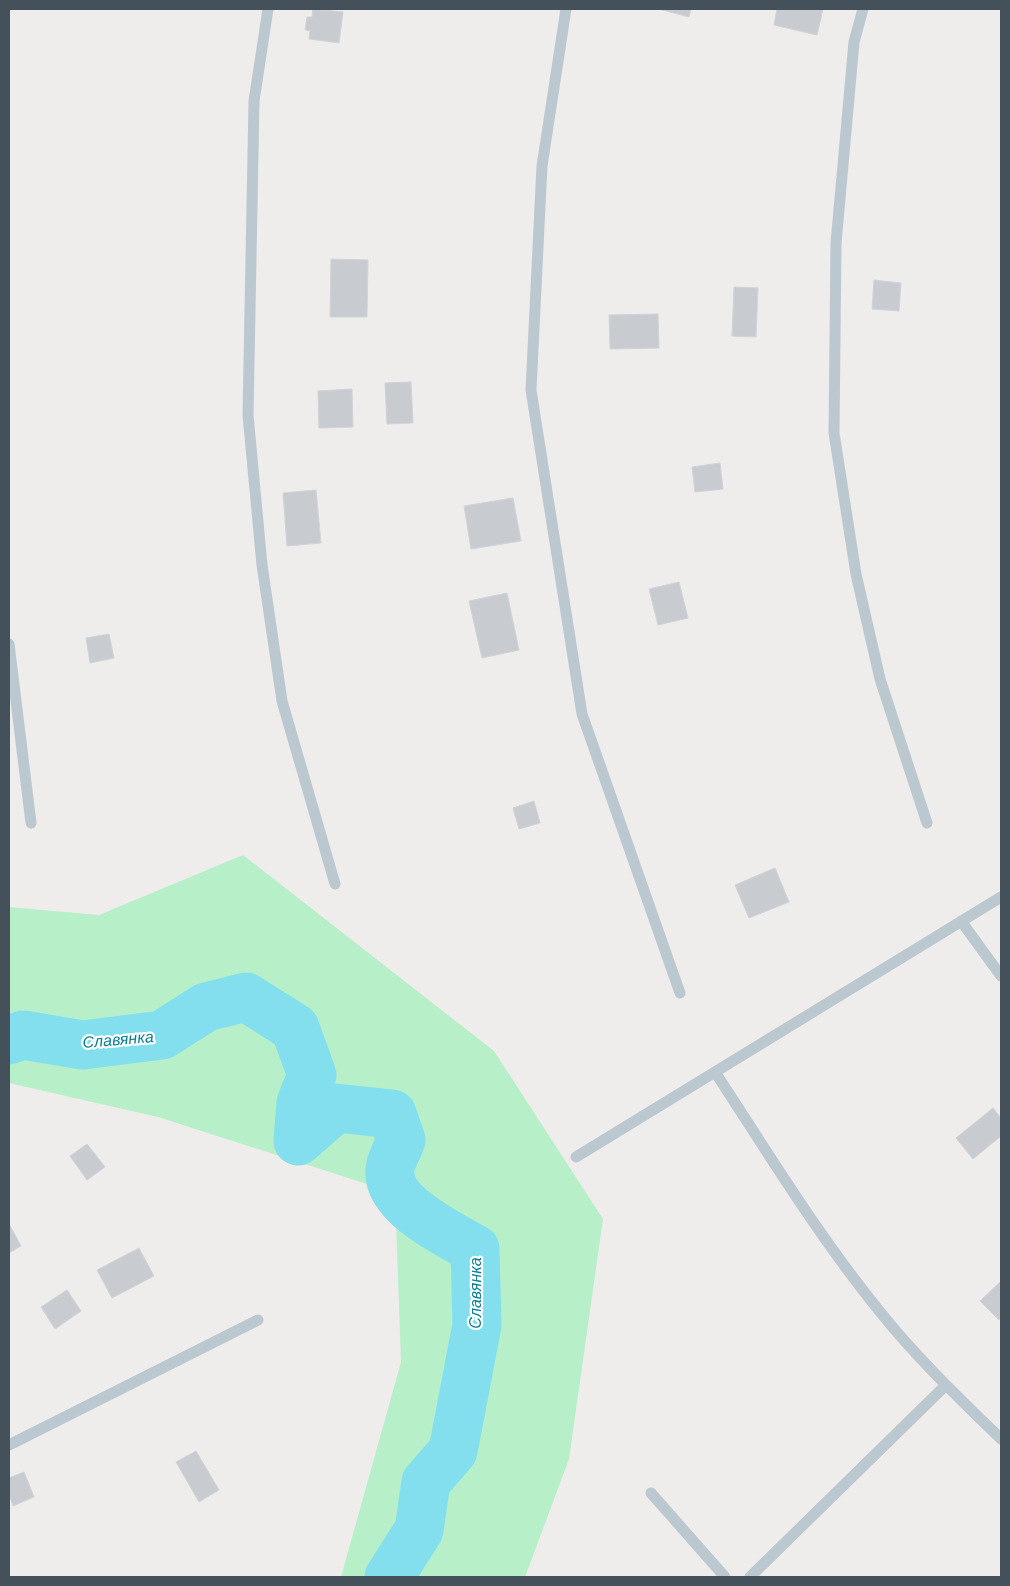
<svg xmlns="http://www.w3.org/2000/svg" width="1010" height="1586" font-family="Arial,sans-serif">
<rect width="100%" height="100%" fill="#efecec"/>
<path fill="#b7efc9" d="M243,855l251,196 109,168 -34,240 -44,118h-184l60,-215 -6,-169 -237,-76 -149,-34v-176l90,8z"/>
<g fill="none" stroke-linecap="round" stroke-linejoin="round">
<path stroke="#83dfee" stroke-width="49" d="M9,1040l14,-5 60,10 79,-10 44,-28 40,-10 49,31 17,47 -11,28 -3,38 38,-33 56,6 9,26c-3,9 -10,20 -11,29 -4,36 59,65 85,80l2,76 -24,126 -27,31 -7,48 -30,47"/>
</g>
<path fill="#c8ccd1" stroke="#d0d3d8" d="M313,9l30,3 -4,31 -30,-4 1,-8 -5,-1 2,-13h5z
M659,9h32l-2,8z
M777,9h46l-6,26 -43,-10z
M331,259l37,1 -1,57h-37z
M874,280l27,3 -2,28 -27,-2z
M734,287l24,1 -2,49 -24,-1z
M658,314l1,34 -49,1 -1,-34z
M411,382l2,41 -26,1 -2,-41z
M352,389l1,38 -34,1 -1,-37z
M720,463l3,26 -28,3 -3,-25z
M316,490l5,53 -34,3 -4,-53z
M513,498l8,43 -50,8 -7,-43z
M679,582l9,36 -30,7 -9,-36z
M507,593l12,57 -37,8 -13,-57z
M109,634l5,24 -24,5 -4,-25z
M534,801l6,22 -21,6 -6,-21z
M775,868l14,34 -40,16 -14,-33z
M993,1108l8,10v18l-28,23 -17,-21z
M87,1144l18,23 -18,13 -17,-24z
M9,1224l12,22 -12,7z
M139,1248l15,28 -42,22 -15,-28z
M1001,1281v37l-2,2 -19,-19z
M67,1290l14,21 -26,18 -14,-22z
M196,1451l23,39 -20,12 -23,-40z
M24,1472l10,25 -21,9 -4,-12v-16z"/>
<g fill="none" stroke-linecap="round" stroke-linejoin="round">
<path stroke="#bcc8cf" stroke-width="11" d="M268,9l-14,92 -6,314 14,150 20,136 53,183
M566,9l-24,157 -11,224 51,324 98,279
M863,9l-9,33 -18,201 -2,190 22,141 24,105 47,144
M9,644l22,179
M961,921l40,55
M715,1072c53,81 104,165 166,241 36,45 79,86 120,126
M576,1157l425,-260
M9,1445l249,-125
M651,1493l74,84
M750,1577l196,-192"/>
</g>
<g text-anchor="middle" stroke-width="4.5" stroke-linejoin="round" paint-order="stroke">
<g font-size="16" font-style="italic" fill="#097f91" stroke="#fff">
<text transform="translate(118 1039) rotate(-5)" y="6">Славянка</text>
<text transform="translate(475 1293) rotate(-90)" y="6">Славянка</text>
</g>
</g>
<rect width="1010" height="1586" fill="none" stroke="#44515a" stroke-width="20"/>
</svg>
